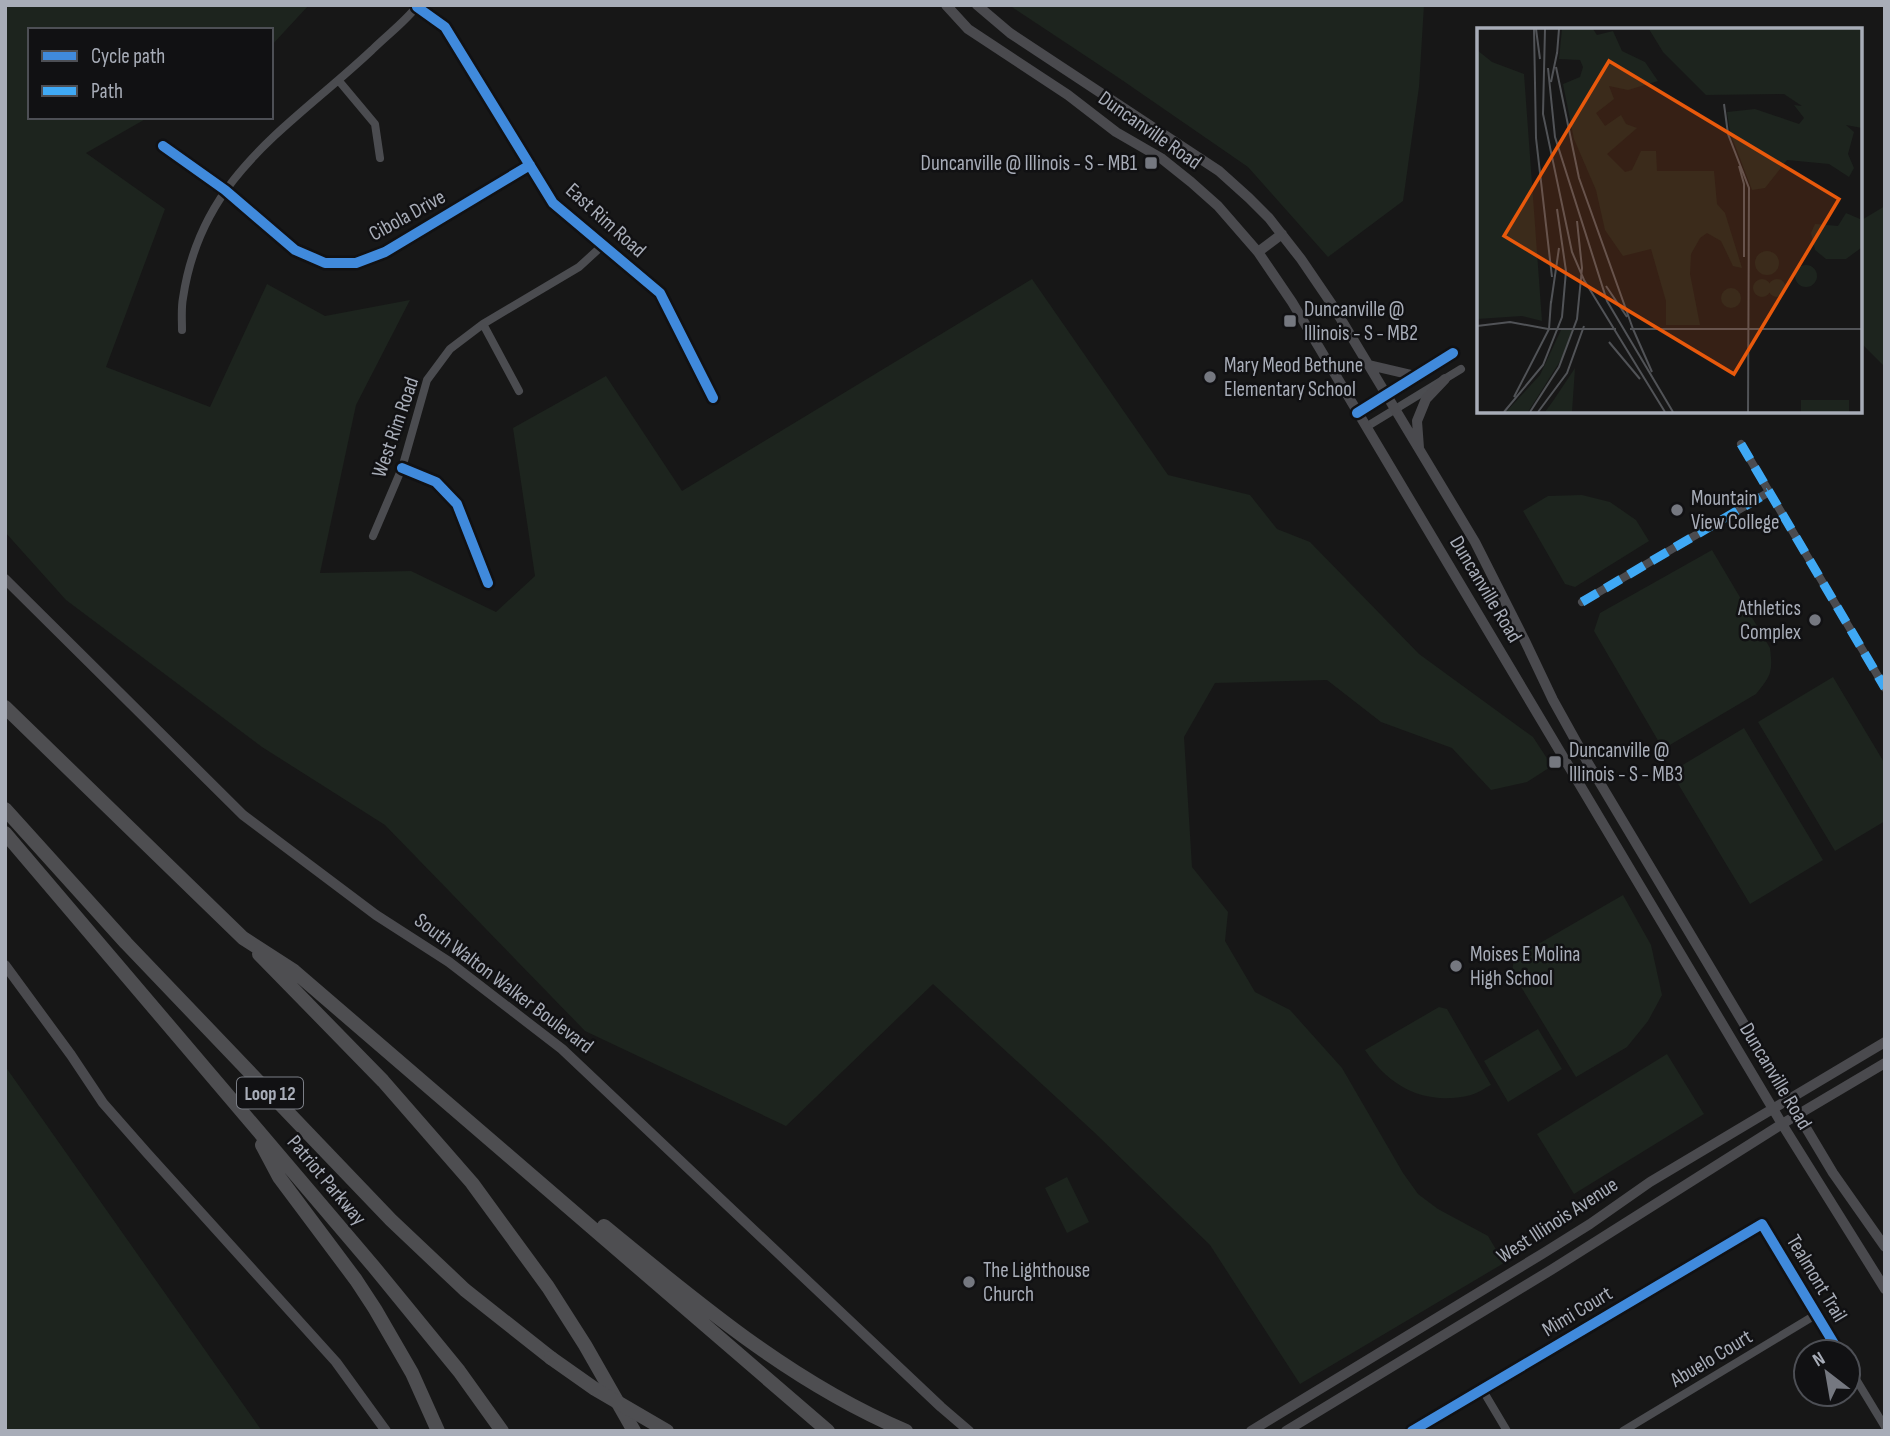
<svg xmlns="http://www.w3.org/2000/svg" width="1890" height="1436" font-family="'Sofia Sans Condensed',sans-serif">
<rect width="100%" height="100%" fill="#171717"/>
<path fill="#1d241e" d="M5,5h304l-38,41v-16h-241v87h119l-63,36 79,56 -59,158 104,40 57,-123 58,32 85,-16 -54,105 -36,168 91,-2 85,41 39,-36 -22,-148 93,-52 76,115 350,-212 136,196 82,20 27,34 33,13 109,112 114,83 19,29 -25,16 -36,8 -39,-42 -71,-26 -54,-42 -112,3 -31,54 8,130 36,45 -3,29 30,51 35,18 52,58 61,105 15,21 20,15 50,27 16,27 -204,121 -90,-139 -115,-112 -162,-149 -147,142 -201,-95 -200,-206 -123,-78 -196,-147 -61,-68z
M1009,5h415l-5,82 -16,114 -75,56 -80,-90 -129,-89z
M1885,206v161l-25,-25v-121z
M1582,495l28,7 26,18 13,21 -74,46 -10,-3 -42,-73 25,-15z
M1712,550l58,98c3,24 1,28 -14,46l-93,55 -69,-118 6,-18z
M1833,677l52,87v57l-50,30 -77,-129z
M1744,728l79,132 -73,44 -79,-132z
M1623,895l28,50 11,50 -14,26 -21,26 -51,30 -64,-105 2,-14z
M1439,1007l8,2 44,76c-6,3 -13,8 -20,10 -45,11 -81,-7 -106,-45z
M1538,1029l24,40 -54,33 -24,-41z
M1667,1054l37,60 -130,80 -37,-60z
M5,1066l257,365h-257z
M1067,1177l22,45 -22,11 -22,-45z"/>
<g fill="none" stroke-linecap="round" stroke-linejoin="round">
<path stroke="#4b4c50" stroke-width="8" d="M417,7l28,20 108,176 107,90 53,105
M339,81l36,43 5,34
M163,146l62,44 70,60 30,13h31l29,-11 145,-87
M483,324l36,67
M182,330c0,-11 -1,-22 1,-32 18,-123 107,-171 189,-248 15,-15 33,-28 46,-45
M1357,413l96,-60
M1366,427l95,-58
M1741,444l144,244
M402,468l34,14 21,22 31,79
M373,536l29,-68 25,-88 23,-31 33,-25 96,-57 24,-22
M1582,602l187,-110
M1848,1366l37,61
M1482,1389l25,42
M1412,1431l350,-207 77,128
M1623,1431l194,-117"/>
<path stroke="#4a4a4e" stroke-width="10" d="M946,5l22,24 100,66 48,37 45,26 30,24 27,24 40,46 34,50 490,822 103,165
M977,5l33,28 209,138 30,27 20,20 32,41 32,47 142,236 49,97 29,61 35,63 245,410 52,74
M1258,252l24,-18
M1369,365l47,11
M1419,448l-2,-27 9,-22 19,-20
M5,579l238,236 133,100 73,47 113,87 379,358 28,24
M5,965l66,90 32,48 44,50 189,209 50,69
M1251,1431l291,-177 48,-30 60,-42 235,-140
M1286,1431l265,-161 231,-146 103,-61"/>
<path stroke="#4e4e51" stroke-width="14" d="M5,707l238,231 51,33 534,460
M5,809l121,134 265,277 74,70 86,68
M5,833l369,434 85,104 43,60
M259,954l124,127 89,102 76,104 37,58 49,86
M262,1145l17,32 77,103 19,29 37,64 26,58
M604,1226c94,77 188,157 302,205"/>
<path stroke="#4e4e51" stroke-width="14" d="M551,1358l44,31 72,42"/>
<path stroke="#3fa9f5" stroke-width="9" stroke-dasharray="18 9" stroke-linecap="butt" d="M1741,444l144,244
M1582,602l187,-110"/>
<defs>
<path id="cycleway" d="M417,7l28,20 108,176 107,90 53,105
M163,146l62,44 70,60 30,13h31l29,-11 145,-87
M1357,413l96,-60
M402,468l34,14 21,22 31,79
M1412,1431l350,-207 77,128"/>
</defs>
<use href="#cycleway" stroke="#111113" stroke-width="15"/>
<use href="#cycleway" stroke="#408adc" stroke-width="10"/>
</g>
<g fill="#757880" stroke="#111113" stroke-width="2.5">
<rect x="1144" y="156" width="14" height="14" rx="3.5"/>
<rect x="1283" y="314" width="14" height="14" rx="3.5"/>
<circle cx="1210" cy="377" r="7"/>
<circle cx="1677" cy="510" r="7"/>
<circle cx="1815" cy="620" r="7"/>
<rect x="1548" y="755" width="14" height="14" rx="3.5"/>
<circle cx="1456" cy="966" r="7"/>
<circle cx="969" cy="1282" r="7"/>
</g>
<g text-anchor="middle" stroke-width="5" stroke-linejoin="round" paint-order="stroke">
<rect fill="#111113" stroke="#7b7e86" stroke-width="2" x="237" y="1077.5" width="66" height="31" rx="5"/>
<g font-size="19" font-weight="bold" fill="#a8adb8">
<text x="270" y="1100">Loop 12</text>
</g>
<g font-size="21" fill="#a8adb8" stroke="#111113">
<text transform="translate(1150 130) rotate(35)" y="7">Duncanville Road</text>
<text transform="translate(407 215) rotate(-29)" y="7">Cibola Drive</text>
<text transform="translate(606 220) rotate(42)" y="7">East Rim Road</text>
<text transform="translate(395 427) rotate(-71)" y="7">West Rim Road</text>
<text transform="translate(1486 589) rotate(59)" y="7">Duncanville Road</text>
<text transform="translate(504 983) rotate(37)" y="7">South Walton Walker Boulevard</text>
<text transform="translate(1776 1076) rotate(59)" y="7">Duncanville Road</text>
<text transform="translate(327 1180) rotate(50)" y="7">Patriot Parkway</text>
<text transform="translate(1557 1220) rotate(-33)" y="7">West Illinois Avenue</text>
<text transform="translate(1817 1278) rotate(59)" y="7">Tealmont Trail</text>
<text transform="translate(1577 1311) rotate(-31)" y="7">Mimi Court</text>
<text transform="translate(1711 1358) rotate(-31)" y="7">Abuelo Court</text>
</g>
<g font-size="21" fill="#a8adb8" stroke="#111113" text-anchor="start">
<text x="1137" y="170" text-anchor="end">Duncanville @ Illinois - S - MB1</text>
<text x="1304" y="316">Duncanville @<tspan x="1304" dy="24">Illinois - S - MB2</tspan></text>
<text x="1224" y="372">Mary Meod Bethune<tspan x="1224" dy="24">Elementary School</tspan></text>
<text x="1691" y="505">Mountain<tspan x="1691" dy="24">View College</tspan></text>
<text x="1801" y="615" text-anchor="end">Athletics<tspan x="1801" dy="24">Complex</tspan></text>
<text x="1569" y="757">Duncanville @<tspan x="1569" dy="24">Illinois - S - MB3</tspan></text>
<text x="1470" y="961">Moises E Molina<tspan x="1470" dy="24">High School</tspan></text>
<text x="983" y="1277">The Lighthouse<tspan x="983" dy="24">Church</tspan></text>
</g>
</g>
<g transform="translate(1477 28)">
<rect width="385" height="385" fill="#171717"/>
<path d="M85,1h31l4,6 16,-4 9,20 23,11 13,19 -30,9 -19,-4 5,13 -18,14 9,13 16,-11 5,9 11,4 -30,26 18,18 7,-2 9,-19h15l1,20h57l3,33 8,9 17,55 -9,-2 -12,-25 -14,-8 -7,5 -9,16 -1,20 10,51h-34v-24l-15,-52 -28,7 -18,-26 -9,-40 -22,-51 -11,-55 17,-7 3,-10 -3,-7 -21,-1zM172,1h213v99l-16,-3 8,7 -6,22 6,14 -5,9 -20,-13 -42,-4 -22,28 -13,2 -22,-58 -3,-20 28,-3 44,15 5,-6 -10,-13 8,1 -18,-12 -78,1 -43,-43zM0,22l15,12 32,12 18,247 -20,-5 -45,3zM369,185l14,6 1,29 -15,11h-20l-11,-9 -4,-17 4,-9 23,2zM278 235a12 12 0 1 1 24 0a12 12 0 1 1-24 0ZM318 248a11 11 0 1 1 22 0a11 11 0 1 1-22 0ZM291 260a9 9 0 1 1 18 0a9 9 0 1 1-18 0ZM276 260a9 9 0 1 1 18 0a9 9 0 1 1-18 0ZM244 270a10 10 0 1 1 20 0a10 10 0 1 1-20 0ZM84,302h11l-10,28 -34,54h-22l34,-37zM98,340l-3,44h-27l8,-11zM324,372h48v12h-48z" fill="#1d241e"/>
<path fill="none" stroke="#515357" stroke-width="2" d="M57,1l2,109 16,139M59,1l4,30M68,1l-2,85 29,138 12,28 81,132M80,26l2,-25M79,39l23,111 54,151M71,40l7,69 52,164 66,111M74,54l6,-29M247,76l4,30 21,54 -1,224M262,138l5,18v73M129,258l21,31M74,275l8,-55M0,298l33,-4 38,7h68M72,301l2,-28M153,301h232M156,301l19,43M132,314l31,37M37,369l35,-68M27,384l39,-47 19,-48 4,-46 -9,-62M53,384l29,-45 18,-48 5,-51 -5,-47M61,384l29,-39 17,-47"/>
<path fill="#e8590c" fill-opacity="0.15" stroke="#e8590c" stroke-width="3.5" d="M132,33l230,138 -105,175 -230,-138z"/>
<rect width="385" height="385" fill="none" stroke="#a8adb8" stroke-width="3.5"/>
</g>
<rect width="1890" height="1436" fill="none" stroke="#a8adb8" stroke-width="14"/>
<rect x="28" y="28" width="245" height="91" fill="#111113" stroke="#4d4f55" stroke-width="2"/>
<rect x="42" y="51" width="35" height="10" fill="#408adc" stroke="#4d4f55" stroke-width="2"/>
<text x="91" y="63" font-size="21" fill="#a8adb8">Cycle path</text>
<rect x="42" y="86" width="35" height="10" fill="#3fa9f5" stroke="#4d4f55" stroke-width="2"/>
<text x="91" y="98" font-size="21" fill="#a8adb8">Path</text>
<g transform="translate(1827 1373) rotate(329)"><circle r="33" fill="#111113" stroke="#4d4f55" stroke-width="2"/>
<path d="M0-5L12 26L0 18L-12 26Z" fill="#757880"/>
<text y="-10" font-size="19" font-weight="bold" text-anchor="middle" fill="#a8adb8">N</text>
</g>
</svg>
